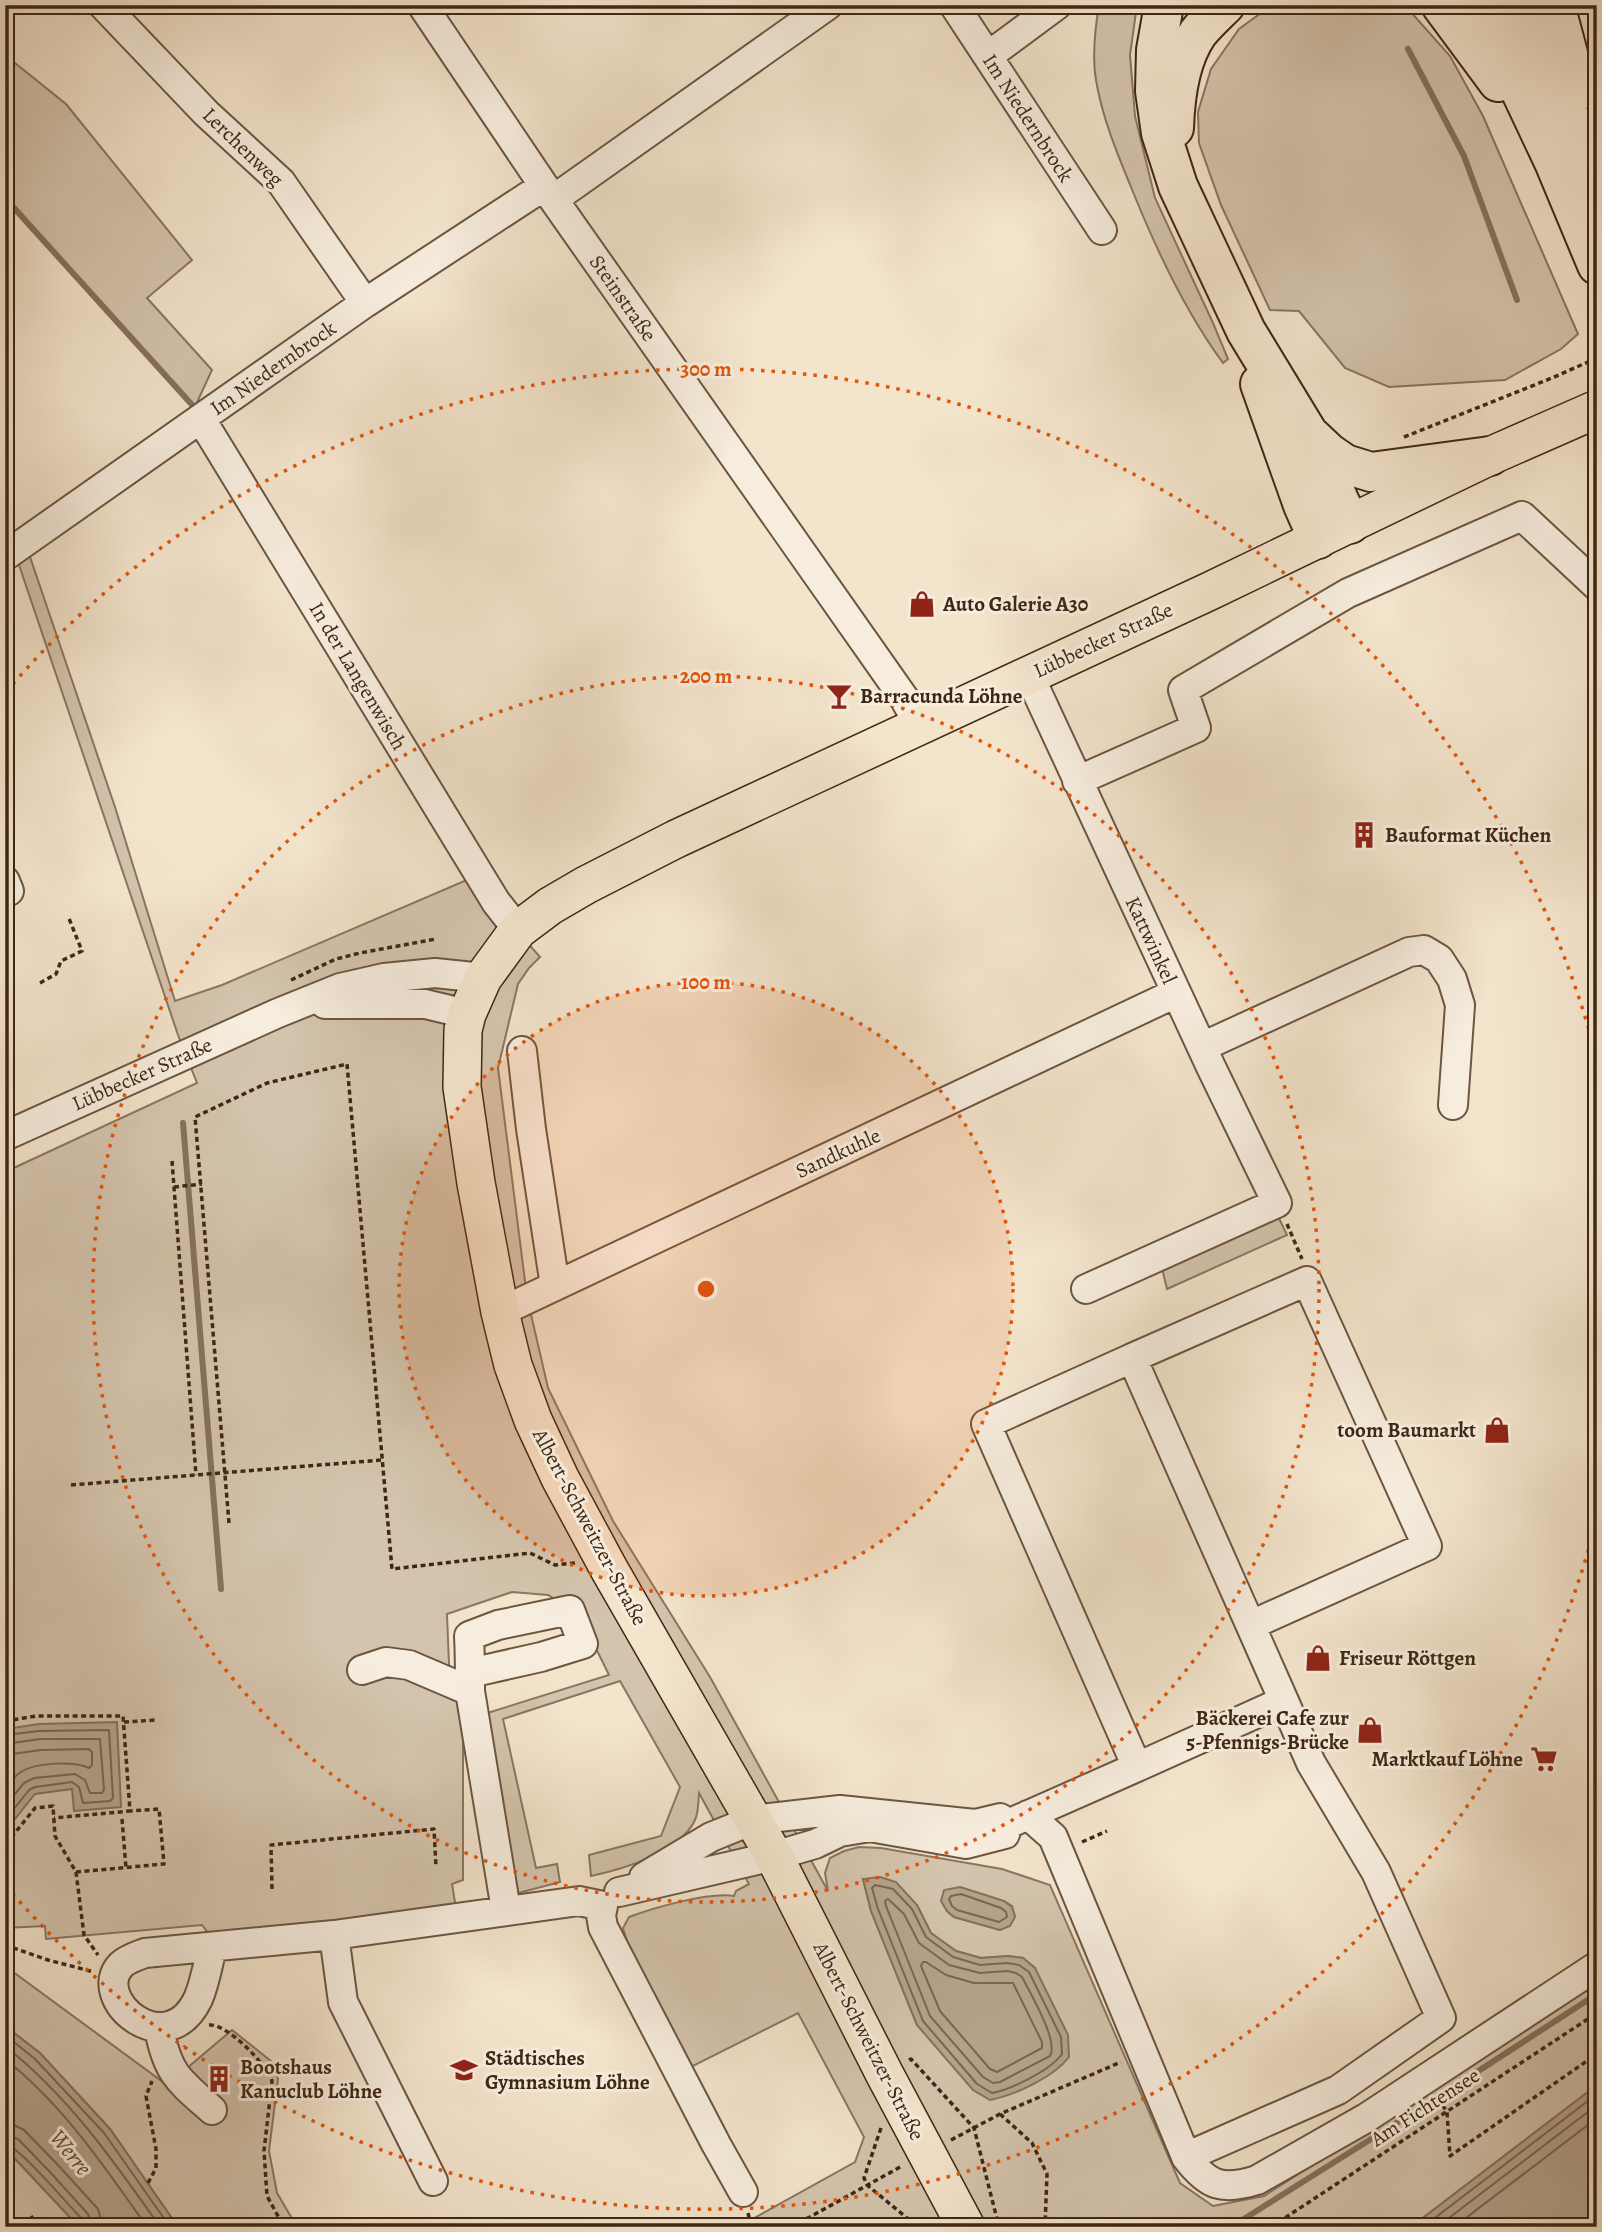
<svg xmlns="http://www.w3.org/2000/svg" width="1602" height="2232" font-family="Alegreya,serif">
<rect width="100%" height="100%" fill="#f3e4cc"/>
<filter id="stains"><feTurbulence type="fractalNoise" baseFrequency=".00286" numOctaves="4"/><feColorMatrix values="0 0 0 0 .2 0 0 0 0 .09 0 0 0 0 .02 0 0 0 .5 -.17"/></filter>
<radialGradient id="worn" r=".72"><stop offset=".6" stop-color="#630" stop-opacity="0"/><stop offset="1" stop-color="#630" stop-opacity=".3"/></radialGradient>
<path fill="#d4c4ad" stroke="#897660" stroke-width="2" fill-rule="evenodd" d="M1099,5h38l-7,50 5,61 20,82 58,125 15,36 -5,4c-39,-53 -68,-116 -92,-176 -14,-34 -29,-70 -35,-107 -4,-23 -1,-51 3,-75z
M1272,5h126l12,6 40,45 33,60 95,218 -17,15 -56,31 -116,7 -44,-19 -46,-57 -29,-1 -49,-105 -22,-62 -1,-31 13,-43 28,-40z
M5,55l61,49 126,156 -45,38 65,72 -18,39 -189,-209z
M28,551l87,256 60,194 47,-16 254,-109 15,25 49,56 -11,11 -11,16 -20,84 29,229 21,91 65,133 97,156 118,214 -3,-18 5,-15 14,-7 15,-4 22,1 121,21 48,16 130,298 33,23 51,-10 333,-212v101l-186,142h-673l117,-65 9,-25 -66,-124 -107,54 -62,-119 -6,-20 6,-11c24,-9 79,-25 105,-21l2,-5 13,-7 -50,-91c-1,9 0,18 -4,27 -15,32 -71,49 -104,56l-2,-21 72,-19 19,-49 -60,-106 -117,38 33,149 21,-4 3,18 -49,13 -30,-180 128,-40 -30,-61 -31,-19 -36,-3 -65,22 2,50 14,57v159l-11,4 7,43 -247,11 -10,-13 -156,14 -1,-13 -40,2v-756l192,-89 -19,-48 -161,-476zM863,1879l54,26 14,28 25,18 25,7 27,-2 15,2 12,10 -118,57 -46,-114zM1004,1901l8,5 3,11 -15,13 -46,-13 -7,-6z
M1276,1212l11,23 -120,54 -6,-25z
M5,1966l162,119 65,-55 39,31 7,18 -9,72 8,42 20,34h-119l-68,-98 -70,-76 -35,-27z
M5,2148l74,79h-74z"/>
<path fill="#b5a48d" stroke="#85725c" stroke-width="2" d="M117,1722l4,85 -47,4 -2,-22 -37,5 -24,30 -6,-4v-91l34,-5z
M880,1877l16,5 21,23 14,28 25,18 25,7 27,-2 15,2 12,10 33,67 1,22c-15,20 -54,38 -79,43l-17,-10 -56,-65 -46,-114 -8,-32z
M960,1887l44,14 8,6 3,10 -5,9 -10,4 -46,-13 -7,-6 -6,-10 3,-11z
M5,2026l35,27 70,76 68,98h-99l-74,-79z
M1597,2085v142h-186z"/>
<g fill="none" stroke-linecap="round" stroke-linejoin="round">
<path stroke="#7a6650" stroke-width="2" d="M5,1735l34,-4 70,-1 4,68 -3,3 -27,2 -4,-16 -7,-5 -37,5 -6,3 -19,24 -5,1
M5,1744l35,-5h60l4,51 -2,3h-12l-5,-13 -10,-6 -41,4 -10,5 -19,23
M5,1755l36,-5 48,-1 3,3v13l-3,3c-15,-7 -53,-6 -68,4 -7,4 -11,11 -16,17
M875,1885l18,4 19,20 14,28 27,20 27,8 27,-2 12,2 10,7 32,65 1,17c-11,16 -52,36 -70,39l-15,-9 -54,-63 -45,-112 -6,-21z
M961,1894l40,14 5,4 1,5 -8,5 -42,-12 -5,-4 -3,-7 2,-3z
M888,1899l16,15 15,29 30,22 31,8 27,-2 9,2 6,4c8,16 37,64 28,79l-50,26 -7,1 -10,-6 -53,-61 -44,-110 -1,-5z
M923,1962h3l20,13 28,8h39l29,59v6l-45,24 -7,-3 -50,-58 -19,-45z
M5,2035l30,24 69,74 66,94
M5,2046c63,50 109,115 155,181
M5,2059c58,46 100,108 142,168
M5,2125h9l10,5 33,34 41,45 5,18
M5,2135l13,4 32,33 38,42 4,13
M5,2144c14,2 64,62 77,75l2,8
M1423,2227l174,-133
M1437,2227l160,-122
M1454,2227l143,-109"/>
<path stroke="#85725c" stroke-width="6" d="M1408,49l56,107 53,144
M5,198l189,209
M183,1123l38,466
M1446,2092l151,-98
M1231,2227l183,-115"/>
<defs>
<path id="minor" d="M103,5l103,108 75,69 84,121
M422,5l122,181 360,512 16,28
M954,5l148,225
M988,56l69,-51
M554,199l274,-194
M201,419l295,483 22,28
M5,556l360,-253 179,-117
M1029,675l182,392 66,136 -191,86
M1077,781l119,-53 -13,-38 165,-97 174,-77 75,70
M5,881l4,10
M325,1004h100l42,10
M1202,1047l207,-95 15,-2 15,9 13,20 8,26 -7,100
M522,1051l9,78 24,157
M5,1136l273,-123 62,-25 44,-10 51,-5 48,5
M500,1312l676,-319
M1132,1358l175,-77 120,265 -176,79
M362,1670l24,-8 23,3 61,26 36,219
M470,1673l71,-16 42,-13 -13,-34 -72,15 -29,11c1,19 1,37 1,55
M1028,1815l25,22 133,320c22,29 36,34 71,23l109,-62 231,-152
M644,1877l67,-40 42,-17 87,-10 135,14 25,-6 6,4
M619,1892l155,-36 41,-12 25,-12 30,-5 96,17 39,-10 3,-10 129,-57
M603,1906l-2,9 2,12 113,217 27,48
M334,1935l9,67 90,179
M212,1947c-4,17 -7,36 -14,52 -32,66 -109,-1 -77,-34 6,-6 16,-9 24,-12l189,-18 245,-34 24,5
M159,2029c9,45 19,51 53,81
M1186,2157l152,-67 103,-72 -65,-146 -65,-109 -27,-62 -152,-343 -146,66 151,343 147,-66"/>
<path id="major" d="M966,2227l-82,-154 -110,-217 -165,-287 -49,-91 -27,-58 -20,-55 -13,-53 -24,-129 -14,-96 1,-57 4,-16 16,-36 35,-48 32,-24 36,-21 90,-46 534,-248 280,-135 107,-47"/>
<path id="highway" d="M1164,5l-8,45 -1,41 6,42 17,53 68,145 62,102 42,91
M1441,5l57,77
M1480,5l74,157 43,103
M1518,5l79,172
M1555,5l23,86
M1174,128c1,-30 6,-69 24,-95 8,-10 18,-19 27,-28
M1260,384l43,121 15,34
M1312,437l17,16 16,11 26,8 119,-16"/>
</defs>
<use href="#minor" stroke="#6b5641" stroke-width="32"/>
<use href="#major" stroke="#3e2713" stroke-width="40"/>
<use href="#highway" stroke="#3e2713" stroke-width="42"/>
<path stroke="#3e2713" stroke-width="3.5" stroke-dasharray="5 3.5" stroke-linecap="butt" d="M1404,437l148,-59 45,-20
M291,980l45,-21 24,-6 76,-14
M40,983l16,-9 5,-13 21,-10 -14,-35
M172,1161l24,314
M174,1187l28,-3
M1287,1224l15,35
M71,1485l311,-25
M229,1523l-34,-406 72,-34 80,-19 45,505 138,-16 25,12 20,-2
M5,1721l32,-5h86l7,95 -76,7
M124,1722l32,-2
M122,1819l4,49
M5,1835l5,4 25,-31 18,-2 2,30 21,36 8,63 14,20
M1082,1842l25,-11
M76,1872l88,-8 -5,-55 -29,2
M272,1889l-1,-44 163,-16 2,38
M5,1945l43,15 46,12
M209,2025c18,-2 58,40 63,56l-8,70 3,45 17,31
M909,2060l2,-1 63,69 25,99
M1438,2098l9,14 3,44 147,-102
M1000,2114l32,29 15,31 -2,53
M881,2128l-17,50 3,7 51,42
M951,2140l49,-26 121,-52
M148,2183l8,-15v-19l-10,-53 6,-15
M748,2213l3,12 57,-7 94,-52
M31,2216l7,11
M1271,2227l326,-214"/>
<use href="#minor" stroke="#f7edde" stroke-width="28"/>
<use href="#major" stroke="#f3e4cc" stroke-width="37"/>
<use href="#highway" stroke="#f3e4cc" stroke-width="38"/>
</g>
<circle cx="706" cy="1289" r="307" fill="#e0560c" fill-opacity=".12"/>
<g fill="none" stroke="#e0560c" stroke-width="3.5" stroke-dasharray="3.5 7">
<circle cx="706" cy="1289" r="307"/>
<circle cx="706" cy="1289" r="613"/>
<path d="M1597 1519A920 920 0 0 1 6 1886M6 692A920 920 0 0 1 1597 1059"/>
</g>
<defs>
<symbol id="shop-bare" viewBox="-9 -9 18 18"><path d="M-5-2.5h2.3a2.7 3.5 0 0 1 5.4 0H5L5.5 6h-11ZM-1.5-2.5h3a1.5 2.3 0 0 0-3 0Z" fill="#8f2418" stroke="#f7edde" stroke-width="2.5" paint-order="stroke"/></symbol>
<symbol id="bar-bare" viewBox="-9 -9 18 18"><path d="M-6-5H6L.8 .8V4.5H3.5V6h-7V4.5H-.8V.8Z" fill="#8f2418" stroke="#f7edde" stroke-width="2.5" paint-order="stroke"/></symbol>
<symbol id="building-bare" viewBox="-9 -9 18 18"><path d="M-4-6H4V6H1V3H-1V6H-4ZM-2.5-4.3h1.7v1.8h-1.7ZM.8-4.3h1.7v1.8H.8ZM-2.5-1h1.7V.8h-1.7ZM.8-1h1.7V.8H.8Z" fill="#8f2418" stroke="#f7edde" stroke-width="2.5" paint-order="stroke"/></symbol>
<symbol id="supermarket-bare" viewBox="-9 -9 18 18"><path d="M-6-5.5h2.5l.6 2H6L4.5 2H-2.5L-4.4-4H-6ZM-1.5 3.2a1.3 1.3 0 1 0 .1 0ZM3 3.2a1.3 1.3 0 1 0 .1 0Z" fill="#8f2418" stroke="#f7edde" stroke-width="2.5" paint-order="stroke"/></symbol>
<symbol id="school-bare" viewBox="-9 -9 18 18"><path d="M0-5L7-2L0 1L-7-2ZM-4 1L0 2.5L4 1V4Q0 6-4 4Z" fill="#8f2418" stroke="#f7edde" stroke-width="2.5" paint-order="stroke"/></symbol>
</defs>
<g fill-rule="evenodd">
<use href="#shop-bare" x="903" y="585" width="38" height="38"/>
<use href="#bar-bare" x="820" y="677" width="38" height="38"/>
<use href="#building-bare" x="1345" y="816" width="38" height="38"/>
<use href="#shop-bare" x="1478" y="1411" width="38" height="38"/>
<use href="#shop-bare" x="1299" y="1639" width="38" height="38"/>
<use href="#shop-bare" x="1351" y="1711" width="38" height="38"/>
<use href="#supermarket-bare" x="1525" y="1740" width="38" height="38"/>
<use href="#school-bare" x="445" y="2051" width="38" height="38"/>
<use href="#building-bare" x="200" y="2060" width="38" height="38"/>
</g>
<g text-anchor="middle" stroke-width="6" stroke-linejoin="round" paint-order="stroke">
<g font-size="21" fill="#3e2713" stroke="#f7edde">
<text transform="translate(1028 118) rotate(57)" y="7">Im Niedernbrock</text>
<text transform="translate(243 147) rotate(44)" y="7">Lerchenweg</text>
<text transform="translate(623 298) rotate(55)" y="7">Steinstraße</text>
<text transform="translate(273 368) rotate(-35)" y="7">Im Niedernbrock</text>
<text transform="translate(1103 640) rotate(-25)" y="7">Lübbecker Straße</text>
<text transform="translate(358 676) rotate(59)" y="7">In der Langenwisch</text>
<text transform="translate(1151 940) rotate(65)" y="7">Kattwinkel</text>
<text transform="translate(142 1074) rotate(-24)" y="7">Lübbecker Straße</text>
<text transform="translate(838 1153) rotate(-25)" y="7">Sandkuhle</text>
<text transform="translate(590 1527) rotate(62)" y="7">Albert-Schweitzer-Straße</text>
<text transform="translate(869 2041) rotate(63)" y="7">Albert-Schweitzer-Straße</text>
<text transform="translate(1425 2107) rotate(-33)" y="7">Am Fichtensee</text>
</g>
<g font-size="21" font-weight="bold" fill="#3e2713" stroke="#f7edde" text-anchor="start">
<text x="943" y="611">Auto Galerie A30</text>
<text x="860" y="703">Barracunda Löhne</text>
<text x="1385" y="842">Bauformat Küchen</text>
<text x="1476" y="1437" text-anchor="end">toom Baumarkt</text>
<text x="1339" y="1665">Friseur Röttgen</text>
<text x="1349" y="1725" text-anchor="end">Bäckerei Cafe zur<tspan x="1349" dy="24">5-Pfennigs-Brücke</tspan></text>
<text x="1523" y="1766" text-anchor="end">Marktkauf Löhne</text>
<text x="485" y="2065">Städtisches<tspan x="485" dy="24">Gymnasium Löhne</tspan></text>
<text x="240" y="2074">Bootshaus<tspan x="240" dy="24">Kanuclub Löhne</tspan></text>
</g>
<g font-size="23" font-style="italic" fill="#624c38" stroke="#f7edde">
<text transform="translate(71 2152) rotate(51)" y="8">Werre</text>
</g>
</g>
<circle cx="706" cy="1289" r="10" fill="#e0560c" stroke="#f7edde" stroke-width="3.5"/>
<g font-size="21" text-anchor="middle" font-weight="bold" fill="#e0560c" stroke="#f7edde" stroke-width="6" stroke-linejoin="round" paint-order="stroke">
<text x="706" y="376">300 m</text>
<text x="706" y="683">200 m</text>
<text x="706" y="989">100 m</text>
</g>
<rect width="1602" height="2232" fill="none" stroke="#f3e4cc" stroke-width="28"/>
<rect x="7" y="7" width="1588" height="2218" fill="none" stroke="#3e2713" stroke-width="3.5"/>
<rect x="14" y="14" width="1574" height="2204" fill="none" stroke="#3e2713" stroke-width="2"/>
<rect width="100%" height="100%" filter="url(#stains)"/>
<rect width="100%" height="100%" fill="url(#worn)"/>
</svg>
